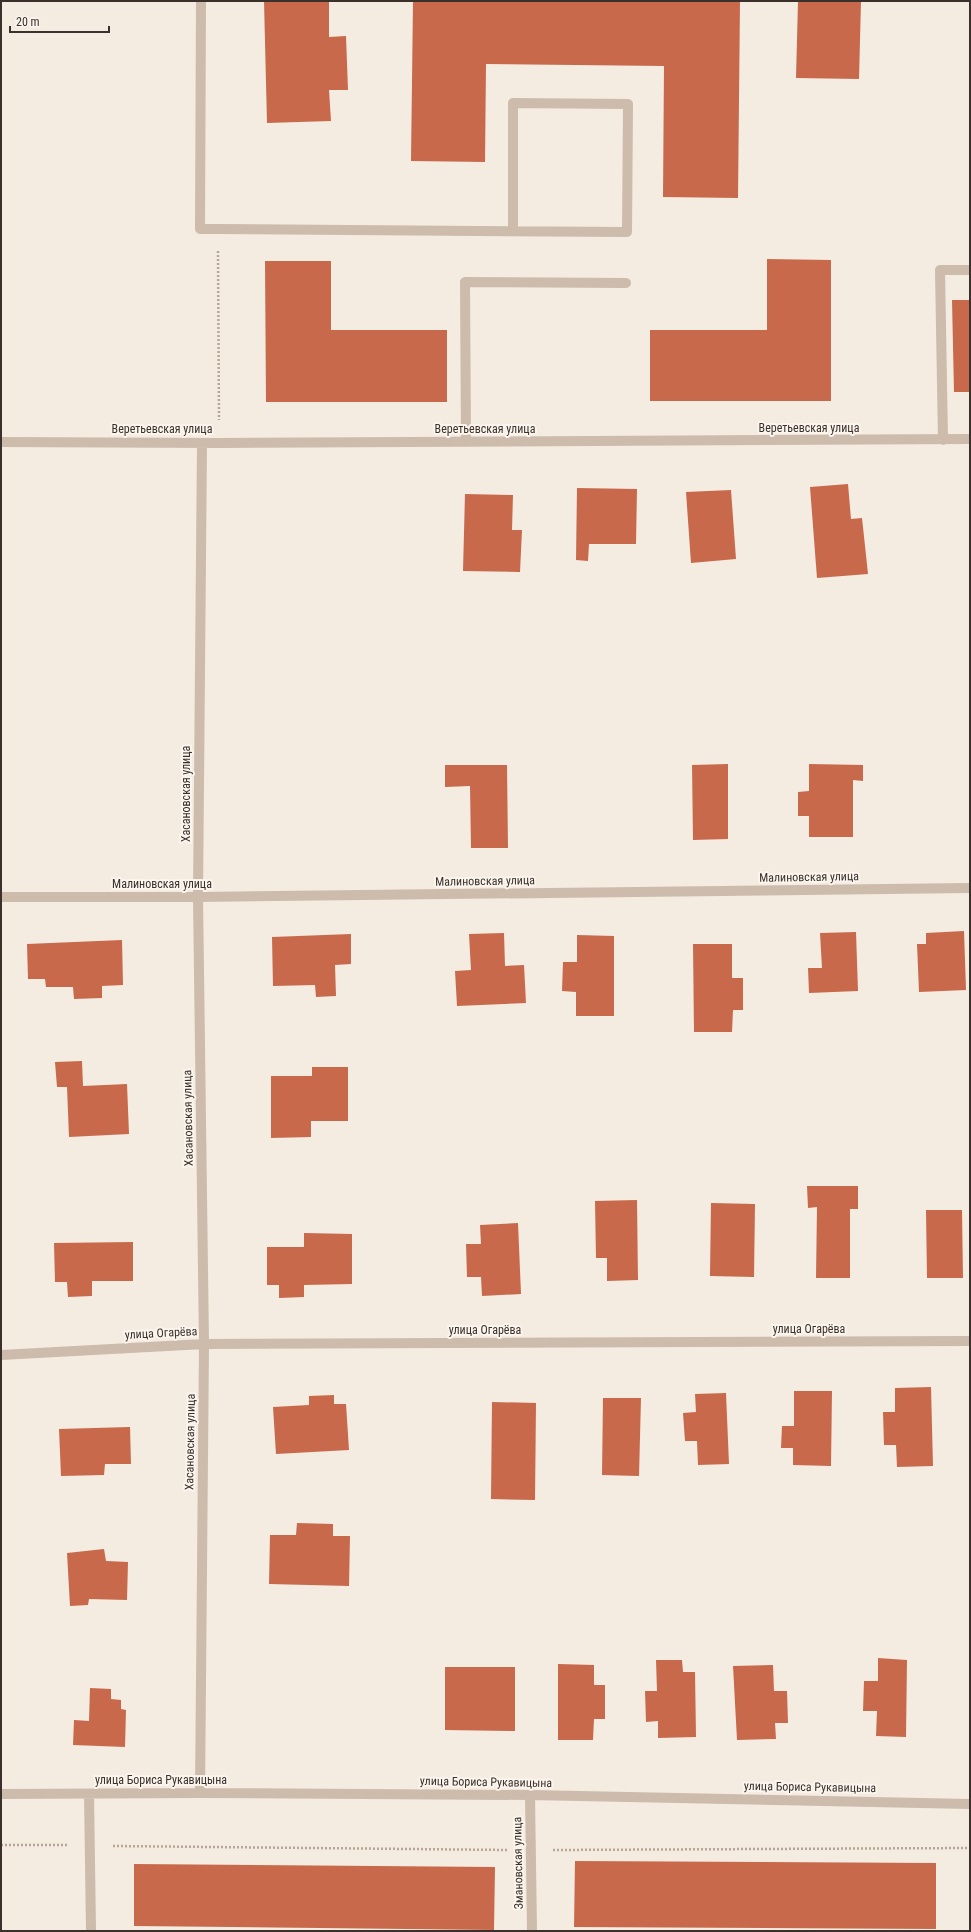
<svg xmlns="http://www.w3.org/2000/svg" width="971" height="1932" font-family="'Roboto Condensed',sans-serif">
<rect width="100%" height="100%" fill="#f4ebe1"/>
<path fill="#c8694b" d="M264,1h65v36l17,-1 2,54h-19l2,31 -64,2z
M413,1h327l-2,197 -75,-1 1,-131 -178,-2 -1,98 -74,-1z
M798,1h63l-2,78 -63,-1z
M767,259l64,1v141h-181v-71h117z
M265,261h66v69h116v72h-181z
M952,300h18v92h-16z
M848,484l3,35 11,-1 6,56 -51,4 -7,-91z
M577,488l60,1 -1,55h-47l-1,17 -12,-1z
M731,490l5,69 -45,4 -5,-71z
M465,494l48,1 -1,35h10l-2,42 -57,-1z
M728,764v75l-35,1 -1,-75z
M809,764l54,1v16l-10,-1v57h-44v-21h-11v-24l11,-1z
M445,765h62l1,83h-37l-1,-62 -25,1z
M964,931l2,59 -47,2 -2,-48h9v-11z
M856,932l2,59 -49,2 -1,-25h14l-2,-35z
M504,933l1,33 19,-1 2,38 -69,3 -2,-35 16,-1 -2,-36z
M351,934v30l-16,1 1,31 -20,1 -1,-12 -42,1 -1,-49z
M577,935l37,1v80h-38v-24l-14,-1 1,-29h14z
M122,940l1,45 -21,1v12l-28,1 -1,-12h-27l-1,-8h-17l-1,-35z
M693,944h39v34h11v32h-10l-1,22h-38z
M82,1061l1,25 44,-2 2,50 -60,3 -2,-50h-10l-2,-25z
M312,1067h36v54h-37v16l-40,1v-62h41z
M807,1186h51v23h-8v69h-34l1,-71 -9,1z
M637,1200l1,80 -31,1v-23h-11l-1,-57z
M711,1203l44,1 -1,73 -44,-1z
M926,1210h36l1,68h-36z
M518,1223l3,71 -39,2 -1,-19h-14l-1,-33h15l-1,-19z
M304,1233l48,1v50l-48,1v12l-25,1v-13h-12v-38h37z
M133,1242v39h-41v15l-24,1 -1,-15h-12l-1,-39z
M931,1387l2,79 -36,1 -1,-22h-12l-1,-33h12v-24z
M794,1391h38l-1,75 -38,-1v-17h-12l1,-22h12z
M726,1393l3,71 -31,1 -1,-24h-12l-2,-28 13,-1 -1,-18z
M334,1395v9h12l3,46 -73,4 -3,-47 36,-2v-9z
M603,1398h38l-2,78 -37,-1z
M492,1402l44,1 -1,97 -44,-1z
M130,1427l1,37h-26l-1,11 -43,1 -2,-47z
M297,1523l36,1v12h17l-1,50 -80,-2 1,-49h26z
M104,1549l2,12 22,1 -1,38 -38,-1 -1,6 -18,1 -3,-53z
M878,1658l29,2 -1,77 -30,-1 1,-25h-14l1,-30h14z
M656,1660h26l1,12h12l1,65 -38,1v-17l-12,1 -1,-31h12z
M558,1664l36,1v20h11v34h-11l-1,21h-35z
M773,1665l1,26h13l1,32h-13l1,16 -39,1 -4,-74z
M445,1667h70v64l-70,-1z
M90,1688l21,1v10l10,1v9l5,1 -1,37 -52,-2 1,-25 15,1z
M575,1861l361,2v66l-362,-2z
M134,1864l361,3 -1,63 -360,-4z"/>
<g fill="none" stroke-linecap="round" stroke-linejoin="round">
<path stroke="#b9a596" stroke-width="2.5" stroke-dasharray="2 2" stroke-linecap="butt" d="M218,251l1,169
M1,1845h67
M113,1846l395,4
M553,1850l417,-2"/>
<path stroke="#cdbbac" stroke-width="10" d="M201,1l-1,228h17l410,3 1,-128 -115,-1v128
M943,440l-3,-170h30
M1,442l218,1 751,-4
M466,442l-1,-160 161,1
M1,897h197l772,-9
M1,1355l203,-11 766,-3
M200,1793l4,-449 -6,-447 4,-454
M1,1794l199,-1 330,2 440,9
M89,1794l2,137
M530,1795l2,136"/>
</g>
<g text-anchor="middle" stroke-width="4" stroke-linejoin="round" paint-order="stroke">
<g font-size="12" fill="#3b302b" stroke="#fbf5ee">
<text x="809" y="432">Веретьевская улица</text>
<text x="162" y="433">Веретьевская улица</text>
<text x="485" y="433">Веретьевская улица</text>
<text transform="translate(186 794) rotate(-90)" y="4">Хасановская улица</text>
<text transform="translate(809 877) rotate(-1)" y="4">Малиновская улица</text>
<text transform="translate(485 881) rotate(-1)" y="4">Малиновская улица</text>
<text x="162" y="888">Малиновская улица</text>
<text transform="translate(188 1118) rotate(-91)" y="4">Хасановская улица</text>
<text x="809" y="1333">улица Огарёва</text>
<text x="485" y="1334">улица Огарёва</text>
<text transform="translate(161 1333) rotate(-3)" y="4">улица Огарёва</text>
<text transform="translate(190 1442) rotate(-89)" y="4">Хасановская улица</text>
<text x="161" y="1784">улица Бориса Рукавицына</text>
<text transform="translate(486 1782) rotate(1)" y="4">улица Бориса Рукавицына</text>
<text transform="translate(810 1787) rotate(1)" y="4">улица Бориса Рукавицына</text>
<text transform="translate(518 1863) rotate(-91)" y="4">Змановская улица</text>
</g>
</g>
<rect width="971" height="1932" fill="none" stroke="#3b302b" stroke-width="4"/>
<path d="M10 26v6h99v-6" fill="none" stroke="#3b302b" stroke-width="2"/>
<text x="16" y="26" font-size="12" fill="#3b302b" stroke="#fbf5ee" stroke-width="3" paint-order="stroke">20 m</text>
</svg>
